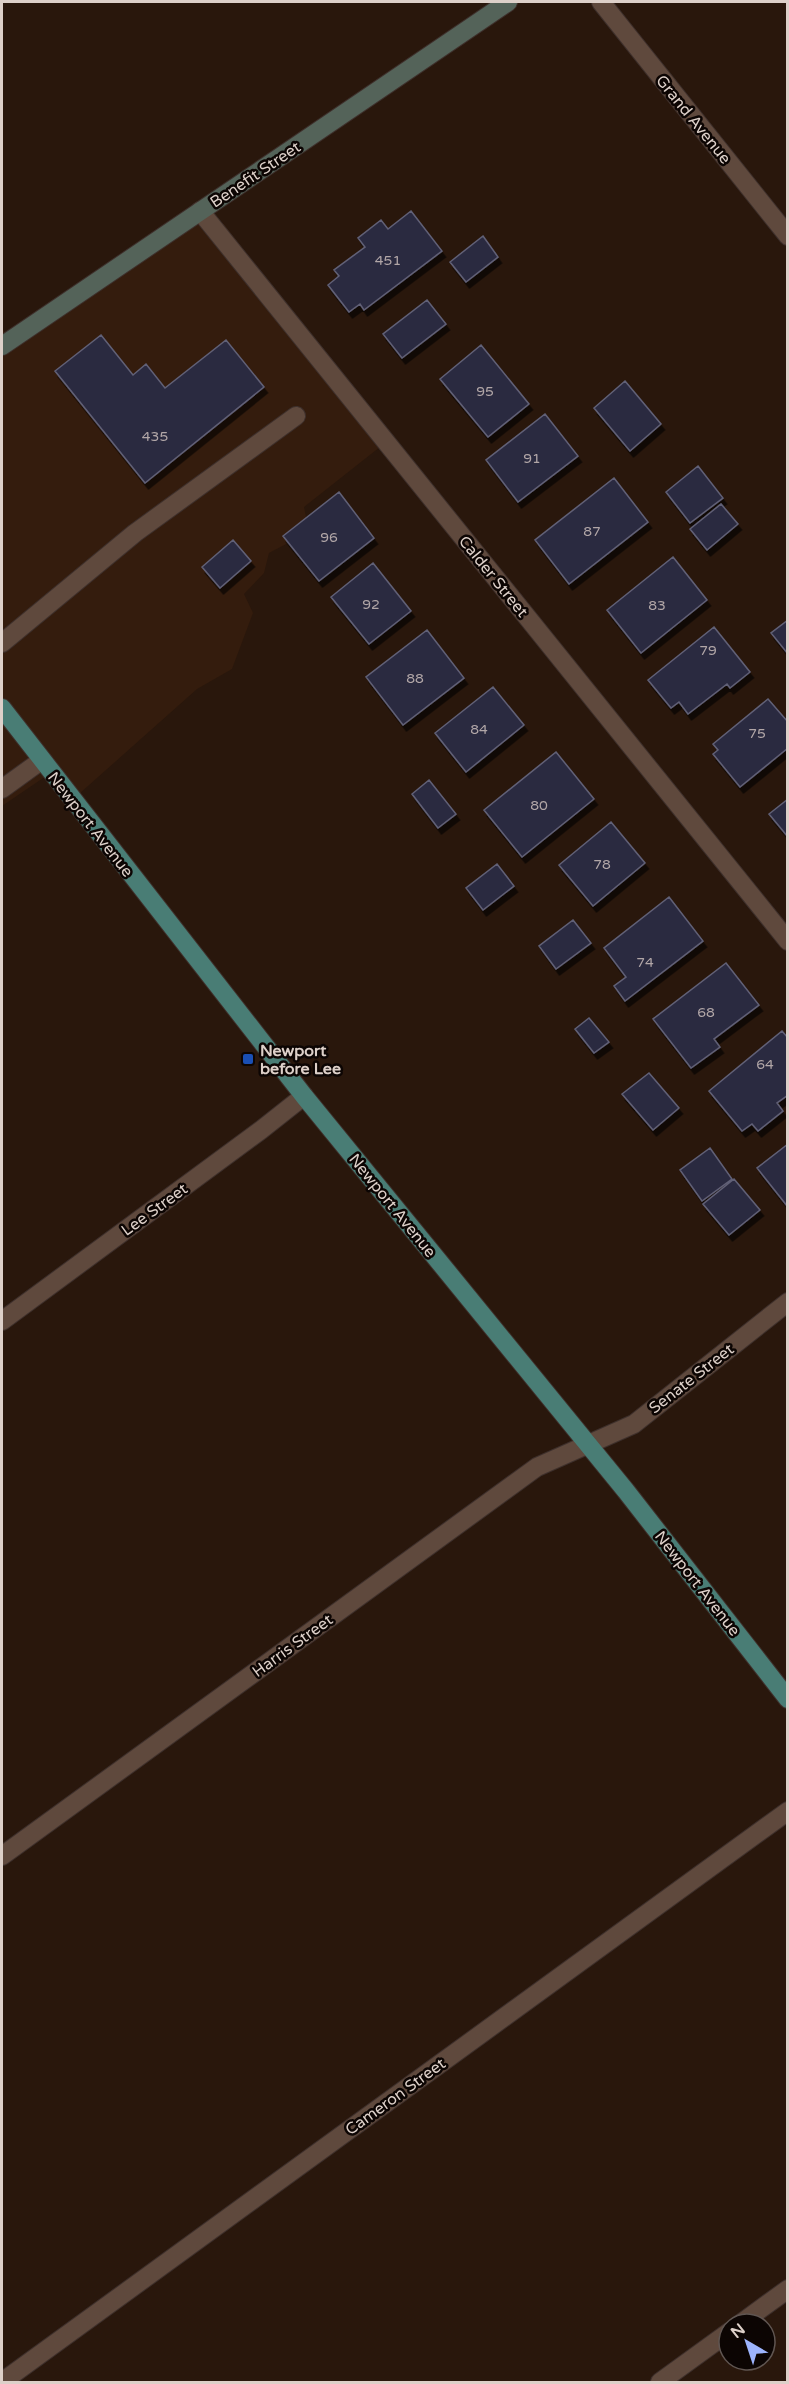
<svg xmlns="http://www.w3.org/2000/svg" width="789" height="2384" font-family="'Varela Round',sans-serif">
<defs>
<filter id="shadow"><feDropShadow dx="3.5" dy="6" stdDeviation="0" flood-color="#0009"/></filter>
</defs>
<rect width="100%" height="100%" fill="#29170c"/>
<path fill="#341c0d" d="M207,217l17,7 162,213 -1,6 -81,64 5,25 -40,21 -5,20 -20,21 9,19 -21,56 -35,20 -118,105 -27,-22 -50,34v-478l13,18 23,-13z"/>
<path fill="#2c2a41" stroke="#616177" stroke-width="1.5" filter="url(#shadow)" d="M411,211l31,40 -78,59 -4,-6 -11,8 -21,-27 11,-9 -5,-6 31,-23 -7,-9 23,-18 7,9z
M483,236l15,21 -32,25 -16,-20z
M427,300l19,24 -44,34 -19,-24z
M101,335l32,40 13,-11 19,24 61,-48 38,47 -119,96 -90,-112z
M481,345l48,59 -41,33 -48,-58z
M625,381l36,43 -31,27 -36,-43z
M545,414l33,42 -60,46 -32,-42z
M698,466l25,32 -33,25 -24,-31z
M614,478l34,44 -79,62 -34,-44z
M339,492l35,46 -55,43 -36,-45z
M721,504l17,20 -31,26 -17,-21z
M233,540l18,21 -31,27 -18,-21z
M673,557l34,43 -66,53 -34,-43z
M373,563l38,48 -42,33 -38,-47z
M788,620v34l-17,-21z
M714,627l36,45 -20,16 -3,-4 -39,30 -9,-12 -8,6 -23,-28z
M427,630l37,48 -61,47 -37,-48z
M493,687l31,38 -58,47 -31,-39z
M768,699l20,23v26l-48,39 -27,-33 5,-4 -5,-6z
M556,752l38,47 -72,58 -38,-47z
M429,780l27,34 -18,14 -26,-34z
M788,799v38l-19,-23z
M611,822l34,41 -52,43 -34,-41z
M497,864l17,22 -31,24 -17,-22z
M669,897l34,44 -78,60 -11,-15 12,-9 -22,-29z
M573,920l18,23 -35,26 -17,-23z
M726,963l33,42 -45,34 6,8 -29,21 -38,-49z
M589,1018l20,24 -15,11 -19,-24z
M782,1031l6,7v57l-11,8 6,8 -25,20 -6,-7 -10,7 -33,-40z
M649,1073l30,35 -26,22 -31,-36z
M788,1144v63l-31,-39z
M710,1148l22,31 -30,22 -22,-31z
M734,1179l26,31 -31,25 -26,-31z"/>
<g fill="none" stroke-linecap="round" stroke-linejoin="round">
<defs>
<path id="lane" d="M2,643l133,-110 161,-117"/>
<path id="street" d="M601,2l187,234
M200,211l588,730
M2,789l40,-29
M2,1321l259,-191 43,-34
M2,1856l535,-389 97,-43 154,-122
M740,2324l48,-35
M2,2382l786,-571
M660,2382l69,-50"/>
<path id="secondary" d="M2,346l506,-344"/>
<path id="primary" d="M2,708l302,388 322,395 162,208"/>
</defs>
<use href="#lane" stroke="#3e302c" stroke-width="20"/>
<use href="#street" stroke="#3e302c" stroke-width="20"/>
<use href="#secondary" stroke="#3e302c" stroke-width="20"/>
<use href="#primary" stroke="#3e302c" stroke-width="20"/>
<use href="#lane" stroke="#5f493d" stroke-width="18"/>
<use href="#street" stroke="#5f493d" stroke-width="18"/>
<use href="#secondary" stroke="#546359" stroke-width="18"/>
<use href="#primary" stroke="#497d75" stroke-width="18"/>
</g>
<rect fill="#1a4fb4" stroke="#0c0503" stroke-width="2" x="242" y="1053" width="12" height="12" rx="3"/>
<g text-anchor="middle" stroke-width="5" stroke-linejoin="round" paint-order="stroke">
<g font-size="14" fill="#b1a6a7">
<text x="388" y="265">451</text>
<text x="485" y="396">95</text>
<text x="155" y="441">435</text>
<text x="532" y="463">91</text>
<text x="592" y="536">87</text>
<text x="329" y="542">96</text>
<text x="371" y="609">92</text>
<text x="657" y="610">83</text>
<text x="708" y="655">79</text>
<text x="415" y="683">88</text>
<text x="479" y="734">84</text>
<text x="757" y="738">75</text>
<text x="539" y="810">80</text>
<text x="602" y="869">78</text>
<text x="645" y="967">74</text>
<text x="706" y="1017">68</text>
<text x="765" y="1069">64</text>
</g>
<g font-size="16" fill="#ddd0c9" stroke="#0c0503">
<text transform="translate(694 119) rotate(51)" y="6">Grand Avenue</text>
<text transform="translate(255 174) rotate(-34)" y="6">Benefit Street</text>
<text transform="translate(494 576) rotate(51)" y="6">Calder Street</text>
<text transform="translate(91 824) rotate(52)" y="6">Newport Avenue</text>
<text transform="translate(393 1205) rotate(51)" y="6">Newport Avenue</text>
<text transform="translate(154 1209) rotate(-36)" y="6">Lee Street</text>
<text transform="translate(691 1378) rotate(-38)" y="6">Senate Street</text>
<text transform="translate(698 1583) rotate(52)" y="6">Newport Avenue</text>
<text transform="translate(292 1645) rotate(-36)" y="6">Harris Street</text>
<text transform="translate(395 2096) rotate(-36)" y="6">Cameron Street</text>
</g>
<g font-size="16" font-weight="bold" fill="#ddd0c9" stroke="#0c0503" text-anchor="start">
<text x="260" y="1056">Newport<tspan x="260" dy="18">before Lee</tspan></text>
</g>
</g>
<rect width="789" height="2384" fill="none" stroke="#ddd0c9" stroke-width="6"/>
<g transform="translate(747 2342) rotate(321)"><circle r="28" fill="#0c0503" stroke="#605652" stroke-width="1.5"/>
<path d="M0-4.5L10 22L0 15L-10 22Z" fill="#9db4fd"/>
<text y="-9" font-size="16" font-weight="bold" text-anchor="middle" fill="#ddd0c9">N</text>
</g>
</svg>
